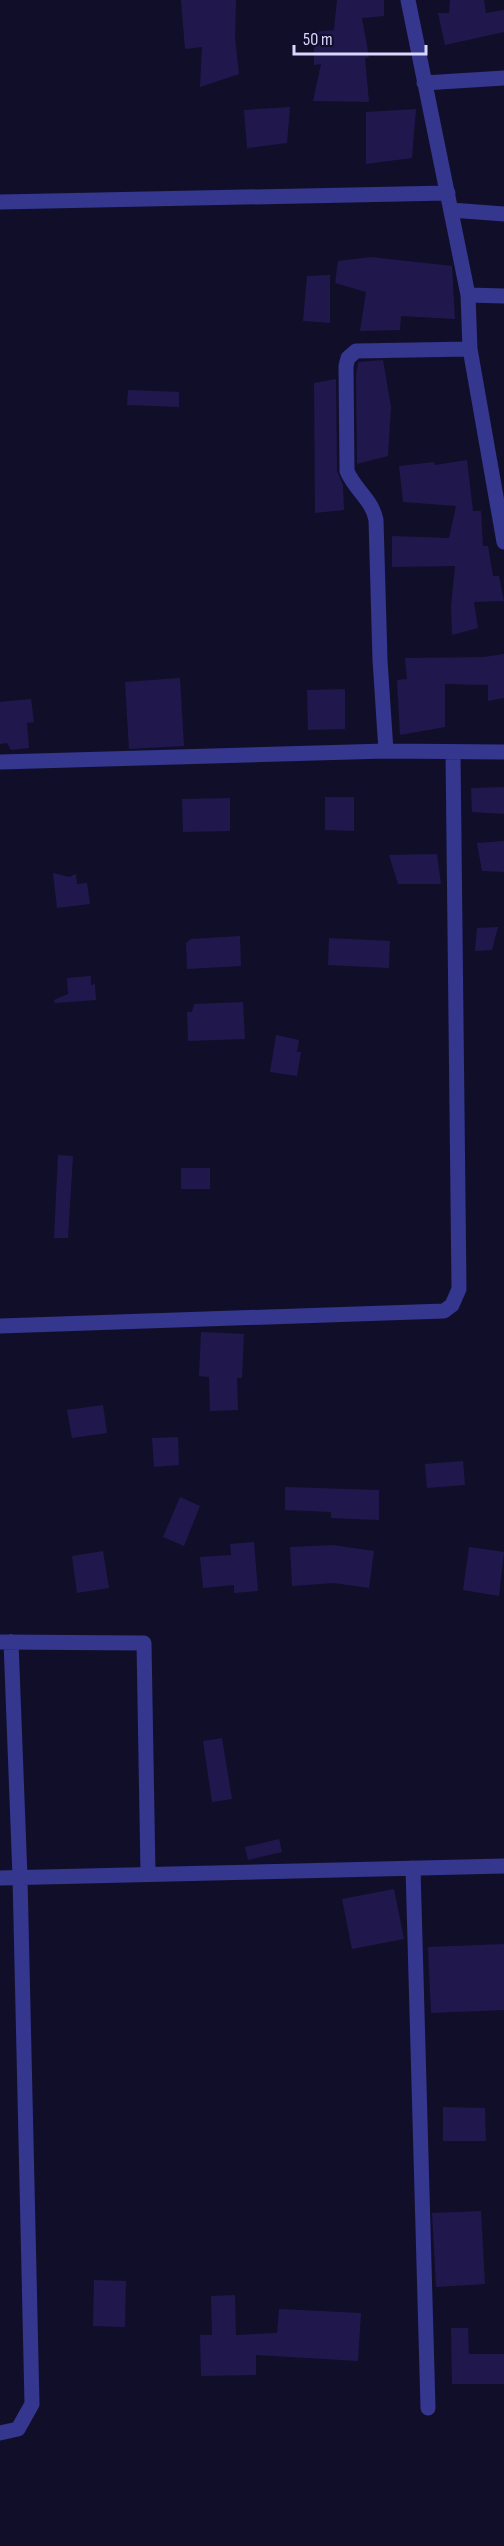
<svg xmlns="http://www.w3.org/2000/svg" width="504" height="2546" font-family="'Sofia Sans Condensed',sans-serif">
  <rect width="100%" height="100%" fill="#110e2a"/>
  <path fill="#20184c" d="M181 0H236L235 38 239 74 200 87 202 47 185 49Z
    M337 0H384V16L362 18 369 57 365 58 369 102 313 101 321 64 314 65V32L334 30Z
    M450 0H484L486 13 504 10V32L445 45 438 13H449Z
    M290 107 287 143 247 148 244 110Z
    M416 109 412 158 366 164V112Z
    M371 257 452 266 455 319 401 316 400 330 360 331 366 292 335 283 338 261Z
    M330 275V323L303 321 307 276Z
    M383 360 391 407 388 456 357 464 356 376 358 362Z
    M336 379 337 471 343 485 344 510 315 513 314 383Z
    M128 390 179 392V407L127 405Z
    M467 460 473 511H481L483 546H488L493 576H499L504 601 474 602 478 628 452 635 451 607 455 566 392 567V536L449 538 456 506 403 502 399 466 434 462 435 465Z
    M504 654V698L488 701V685L445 684V727L400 735 397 680 407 679 405 658 484 657Z
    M180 678 184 746 129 749 125 682Z
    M345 689V729L308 730 307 690Z
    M31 699 34 722 27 723 29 748 11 750 7 743 0 744V702Z
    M504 787V814L472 812 471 788Z
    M325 797H354V831L325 830Z
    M230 798V831L183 832 182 799Z
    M504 841V872L482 871 477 843Z
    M437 854 441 884H398L389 855Z
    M53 873 69 877 76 874 77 884 87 883 90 904 57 908Z
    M498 927 492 950 475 951 477 928Z
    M240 936 241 966 187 969 186 943 191 939Z
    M329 938 390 941 389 968 328 965Z
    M91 976V985L95 984 96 1000 55 1003 54 1000 68 994 67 978Z
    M243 1002 245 1039 188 1041 187 1012H192L194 1004Z
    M276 1035 299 1040 297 1052H301L297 1076 270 1072Z
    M58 1155 73 1156 68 1238H54Z
    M181 1168H210V1189H181Z
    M201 1332 244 1334 242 1378H237L238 1410 210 1411 209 1377 199 1376Z
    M103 1405 107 1433 72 1438 67 1410Z
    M178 1437 179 1465 154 1467 152 1438Z
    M463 1461 465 1485 427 1488 425 1464Z
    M285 1487 379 1490V1520L331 1518V1512L285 1510Z
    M180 1497 200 1506 184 1546 163 1537Z
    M254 1542 258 1591 234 1593V1585L203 1588 200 1557 231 1555 230 1544Z
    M332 1545 374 1551 369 1588 334 1583 292 1586 290 1547Z
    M469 1547 504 1552 499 1596 463 1590Z
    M103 1551 109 1588 77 1593 72 1556Z
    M222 1738 232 1799 212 1802 203 1741Z
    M279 1839 282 1852 248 1860 245 1847Z
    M394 1889 404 1939 352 1949 342 1899Z
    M504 1944V2010L431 2013 428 1947Z
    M443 2107 485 2108 486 2141H443Z
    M481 2211 485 2284 436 2287 432 2213Z
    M94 2280 126 2281 125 2327 93 2326Z
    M235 2295 236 2335 277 2333 279 2309 361 2313 358 2361 256 2355V2375L201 2376 200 2335H212L211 2296Z
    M451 2328H468L469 2354H504V2384H452Z"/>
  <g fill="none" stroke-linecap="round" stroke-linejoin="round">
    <path stroke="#35368d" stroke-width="15" d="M408 0 468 295 470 349 504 542
      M424 83 504 78
      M0 202 448 193
      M451 210 504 214
      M468 295 504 296
      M386 751 380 660 376 520C372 499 354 489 347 471L346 366 348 358 356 351 470 349
      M0 762 386 751 504 752
      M0 1326 444 1311 452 1305 459 1289 453 752
      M0 1642 144 1643 148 1874
      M413 1868 428 2408
      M0 1878 504 1866
      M0 2433 18 2429 32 2404 20 1877 11 1642"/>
  </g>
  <path d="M294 45v9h132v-9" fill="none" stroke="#d9d6ff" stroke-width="3"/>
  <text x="303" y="45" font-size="18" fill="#d9d6ff" stroke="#110e2a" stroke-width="4.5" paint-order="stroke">50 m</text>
</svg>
